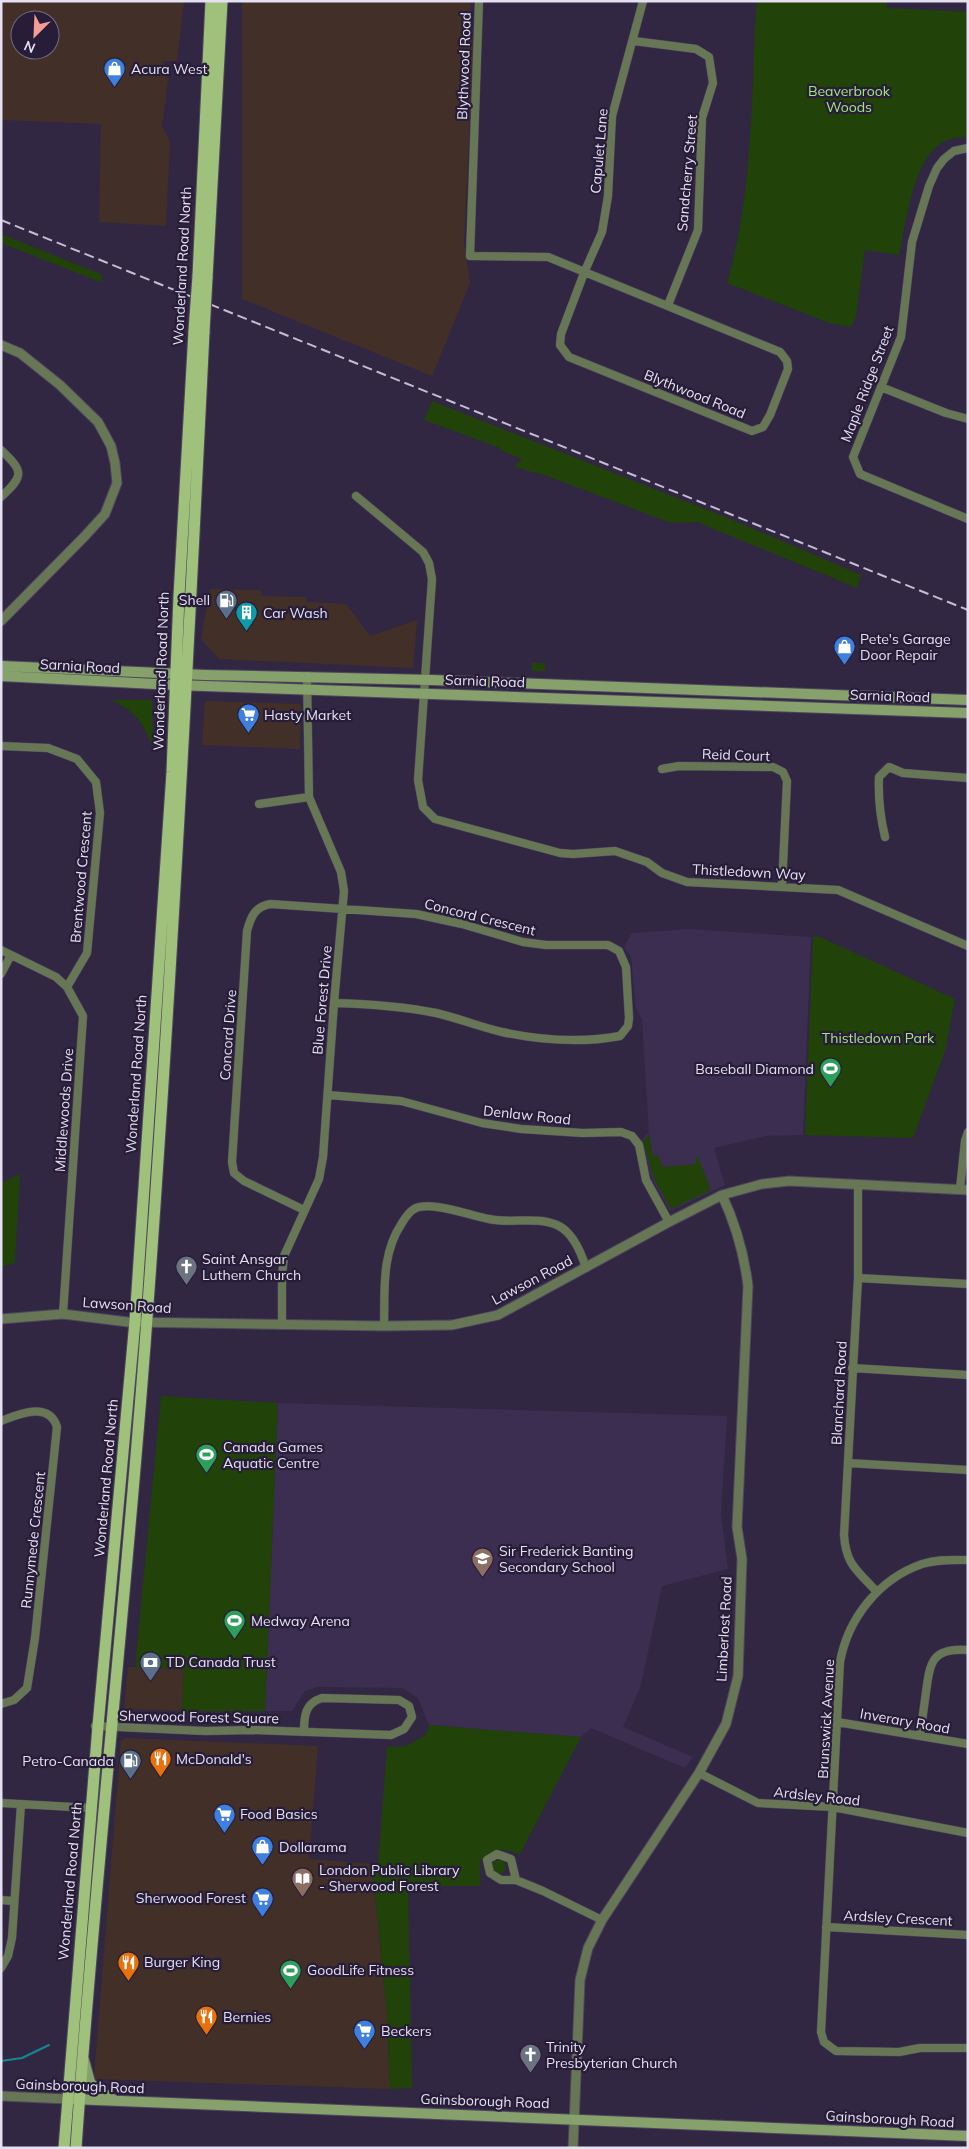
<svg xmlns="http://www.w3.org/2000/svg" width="969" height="2149" font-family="Mulish,sans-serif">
  <rect width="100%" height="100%" fill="#312742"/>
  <path fill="#423028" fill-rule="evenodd" d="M1 1H184L177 61H163L168 79 162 126 170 141 166 226 99 222 101 124 1 120ZM20 20H50V50H20Z
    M242 1H470L473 50 464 242 470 283 432 376 242 299Z
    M210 589 261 590V596L306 597V602L346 604 370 636 417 620 413 668 219 659 201 639Z
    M205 701 301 704 300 749 202 745Z
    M128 1667 184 1669 182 1711 124 1709Z
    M125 1738 318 1746 309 1859 372 1864 387 2015 390 2089 96 2079 94 2077 121 1740Z"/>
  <path fill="#3b2e50" d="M689 929 811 937 803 1135 766 1136 714 1148 725 1185 670 1211 652 1180 641 1140 649 1133 642 1020 636 1008 631 957 624 947 632 933Z
    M278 1403 727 1416 721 1514 728 1569 662 1586 641 1685 623 1727 693 1757 685 1768 591 1728 581 1737 429 1725 418 1698 402 1688 317 1687 305 1691 292 1711H265Z"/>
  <path fill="#214208" d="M757 1H887V8L968 12V138C914 130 908 218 899 255L865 250 856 317 851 327 829 323 727 283C746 218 750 149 753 82 754 55 754 28 757 1Z
    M1 234 103 275 100 282 1 243Z
    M432 401 735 521 861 575 857 588 697 522 671 523 547 476C536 472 524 471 514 466L522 459 500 450V448L424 420Z
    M532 663H545V671H532Z
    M111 700H152L153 748C143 723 136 711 111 700Z
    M813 936 820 937 955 999 945 1051 913 1138 805 1135Z
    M650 1134 652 1155 658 1156 663 1167 696 1164V1157H698L711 1190 671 1209 654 1179 643 1141Z
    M20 1174 15 1263 1 1267V1183Z
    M161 1396 278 1403 265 1711H182L184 1669 135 1667Z
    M429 1725 581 1737 520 1854 501 1849 480 1860V1886H408L412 2088 390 2089 387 2015 372 1864H378L387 1747 406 1746 426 1735Z
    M492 1867a7 7 0 1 1 14 0a7 7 0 1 1-14 0Z"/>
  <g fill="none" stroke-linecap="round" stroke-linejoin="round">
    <path stroke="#148892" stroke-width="2" d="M1 2061 22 2058 49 2045"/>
    <defs>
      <path id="minor" d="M479 1 470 256 548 257 780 352 787 361 788 369 770 415 763 427 752 431 569 357 560 345 561 334 584 273 602 232 608 196 612 116 643 1
        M634 41 696 49 709 57 713 83 702 118 698 230 668 305
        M968 148 954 151 944 159 937 168 929 186 912 242 901 337 853 457 860 474 968 519
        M881 387 946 413 968 419
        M1 450C23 471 25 475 1 497
        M356 496 423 552 429 563 432 579 418 780 423 807 435 819 560 853 573 854 615 851 647 862 662 873 687 882 838 890 968 946
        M1 746 48 748 77 759 96 782 100 813 87 953 67 987
        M662 769 679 766 773 767 783 772 787 781 782 886
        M259 804 309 797
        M885 837C880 816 878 798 879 777L889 767 903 773 968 778
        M1 950 56 977 67 987 83 1016 63 1314
        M1 974 11 955
        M328 1095 401 1101 482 1123 521 1129 583 1133 621 1132 632 1136 639 1145 646 1180 669 1222
        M858 1185V1278L844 1535C846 1565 857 1570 876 1591
        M960 1189 965 1141 968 1132
        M304 1210 244 1181 234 1173 232 1162 247 931C251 916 255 907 270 904L416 914 462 924 523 942 546 945H608L619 951 626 967 629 1018 628 1026 620 1036C582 1043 539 1040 502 1032 480 1027 458 1018 436 1013 402 1006 368 1004 334 1003
        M858 1278 968 1284
        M282 1325V1276L284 1256 319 1179 323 1157 334 1003 344 891 341 872 309 797 307 676
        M384 1326C385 1290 381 1254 402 1223 405 1218 409 1212 414 1209 430 1200 471 1216 489 1219 510 1224 536 1216 557 1225 573 1232 581 1252 586 1268
        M852 1368 968 1375
        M1 1421C19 1414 49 1401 57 1427L35 1638 27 1688 14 1700 1 1704
        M848 1463 968 1470
        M968 1560C953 1560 937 1559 922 1564 879 1579 848 1618 840 1662L821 2032 824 2042 836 2051 899 2052 920 2048H968
        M837 1722 968 1744
        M95 1726 205 1731 252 1730 391 1735 404 1729 412 1717 409 1706 399 1700 322 1698C305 1703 304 1716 304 1732
        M920 1736C922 1721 924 1707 926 1692 930 1662 932 1647 968 1650
        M699 1773 758 1803 833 1807 968 1833
        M1 1803 91 1808
        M516 1880H501L490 1873 487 1860 497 1854 511 1859 516 1880 543 1891 602 1920
        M1 1900 13 1901
        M826 1927 968 1935
        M1 1968 8 1956 12 1938 21 1804"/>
      <path id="tertiary" d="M1 345 20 353 60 385 98 422 111 446 115 463 117 483 105 514 84 537 1 621
        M1 1319 63 1314 128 1322 384 1326 452 1325 498 1315 669 1222 722 1195 762 1184 789 1181 968 1190
        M1 2096 67 2099
        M573 2148 580 1980 588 1948 602 1920 699 1773 726 1724 738 1676 742 1559 737 1527 748 1286C744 1253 736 1225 722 1195"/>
      <path id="secondary" d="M1 666 205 675 432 680 968 700
        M1 676 175 685 968 713
        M84 2060 90 2082 95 2088 114 2100
        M72 2099 968 2136"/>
      <path id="primary" d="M198 276 211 1
        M207 278 222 1
        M64 2148 98 1726 135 1321 172 772 179 596 194 331
        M76 2148C95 1871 127 1595 147 1318 171 990 188 661 204 332"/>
    </defs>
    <use href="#minor" stroke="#4e455e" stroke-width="9"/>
    <use href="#tertiary" stroke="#4e455e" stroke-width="11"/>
    <use href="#secondary" stroke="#4e455e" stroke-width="12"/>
    <use href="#primary" stroke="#4e455e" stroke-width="13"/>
    <use href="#minor" stroke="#677756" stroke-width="8"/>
    <use href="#tertiary" stroke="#677756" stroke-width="9"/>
    <use href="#secondary" stroke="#87a16c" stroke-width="10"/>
    <use href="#primary" stroke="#9fc17c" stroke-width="11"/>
    <path stroke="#c4bed2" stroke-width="2" stroke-dasharray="10 5" stroke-linecap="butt" d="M1 220 968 610"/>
    <defs>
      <path id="primary-bridge" d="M194 331 198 276
        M204 332 207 278"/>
    </defs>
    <use href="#primary-bridge" stroke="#4e455e" stroke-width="13" stroke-linecap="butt"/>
    <use href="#primary-bridge" stroke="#9fc17c" stroke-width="11"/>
  </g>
  <defs>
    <symbol id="shop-pin" viewBox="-11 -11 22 30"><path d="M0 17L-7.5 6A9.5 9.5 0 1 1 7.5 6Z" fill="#3f7fe0" stroke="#271d38"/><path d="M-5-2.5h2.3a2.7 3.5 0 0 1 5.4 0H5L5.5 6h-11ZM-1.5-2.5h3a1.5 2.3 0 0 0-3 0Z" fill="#fff"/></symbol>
    <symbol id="fuel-pin" viewBox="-11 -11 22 30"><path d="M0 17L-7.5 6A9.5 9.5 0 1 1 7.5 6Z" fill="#5c6f8a" stroke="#271d38"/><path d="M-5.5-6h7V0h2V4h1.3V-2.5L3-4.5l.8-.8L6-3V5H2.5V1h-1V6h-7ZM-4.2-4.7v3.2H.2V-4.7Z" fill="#fff"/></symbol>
    <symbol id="building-pin" viewBox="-11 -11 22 30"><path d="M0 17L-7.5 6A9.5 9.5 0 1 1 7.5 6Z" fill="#0f9aa8" stroke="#271d38"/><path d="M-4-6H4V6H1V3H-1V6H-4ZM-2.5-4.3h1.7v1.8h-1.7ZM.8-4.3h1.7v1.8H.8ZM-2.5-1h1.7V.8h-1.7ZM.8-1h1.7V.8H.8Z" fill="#fff"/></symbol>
    <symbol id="supermarket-pin" viewBox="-11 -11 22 30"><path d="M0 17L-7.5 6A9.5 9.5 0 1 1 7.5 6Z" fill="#3f7fe0" stroke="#271d38"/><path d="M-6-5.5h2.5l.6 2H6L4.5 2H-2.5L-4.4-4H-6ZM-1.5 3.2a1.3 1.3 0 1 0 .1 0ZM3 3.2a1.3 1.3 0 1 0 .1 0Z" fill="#fff"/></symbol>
    <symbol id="stadium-pin" viewBox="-11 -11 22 30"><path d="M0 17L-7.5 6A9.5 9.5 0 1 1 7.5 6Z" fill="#2e9e5b" stroke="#271d38"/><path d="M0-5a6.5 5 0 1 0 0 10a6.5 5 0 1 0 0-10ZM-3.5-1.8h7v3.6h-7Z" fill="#fff"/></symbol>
    <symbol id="church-pin" viewBox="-11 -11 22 30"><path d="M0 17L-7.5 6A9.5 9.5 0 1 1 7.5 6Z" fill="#6b7280" stroke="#271d38"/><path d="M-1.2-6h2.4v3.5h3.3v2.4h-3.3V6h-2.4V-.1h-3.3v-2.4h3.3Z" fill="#fff"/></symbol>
    <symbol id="school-pin" viewBox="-11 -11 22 30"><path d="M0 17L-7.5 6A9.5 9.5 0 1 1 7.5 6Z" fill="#8d6e63" stroke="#271d38"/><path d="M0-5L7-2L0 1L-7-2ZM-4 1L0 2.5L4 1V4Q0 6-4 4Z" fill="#fff"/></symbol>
    <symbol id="bank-pin" viewBox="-11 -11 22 30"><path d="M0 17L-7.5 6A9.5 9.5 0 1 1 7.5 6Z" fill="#5c6f8a" stroke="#271d38"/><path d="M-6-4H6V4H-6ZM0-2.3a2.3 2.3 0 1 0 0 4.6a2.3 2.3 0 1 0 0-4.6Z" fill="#fff"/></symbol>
    <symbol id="restaurant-pin" viewBox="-11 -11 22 30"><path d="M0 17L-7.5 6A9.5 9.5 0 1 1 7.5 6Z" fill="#e8710a" stroke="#271d38"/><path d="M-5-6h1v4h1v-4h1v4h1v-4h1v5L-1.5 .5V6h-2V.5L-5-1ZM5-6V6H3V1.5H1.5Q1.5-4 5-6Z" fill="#fff"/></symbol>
    <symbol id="library-pin" viewBox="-11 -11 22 30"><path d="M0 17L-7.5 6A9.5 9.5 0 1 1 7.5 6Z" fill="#8d6e63" stroke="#271d38"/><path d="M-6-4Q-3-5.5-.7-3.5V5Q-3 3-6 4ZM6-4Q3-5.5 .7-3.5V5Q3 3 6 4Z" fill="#fff"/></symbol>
  </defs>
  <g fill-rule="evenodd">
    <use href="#shop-pin" x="102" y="56" width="25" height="34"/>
    <use href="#fuel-pin" x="214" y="588" width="25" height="34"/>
    <use href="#building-pin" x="234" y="600" width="25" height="34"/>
    <use href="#shop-pin" x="832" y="634" width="25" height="34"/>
    <use href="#supermarket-pin" x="236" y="702" width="25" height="34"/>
    <use href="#stadium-pin" x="818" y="1056" width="25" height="34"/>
    <use href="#church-pin" x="174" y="1254" width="25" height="34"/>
    <use href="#stadium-pin" x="194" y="1442" width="25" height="34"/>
    <use href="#school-pin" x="470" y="1546" width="25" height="34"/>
    <use href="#stadium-pin" x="222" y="1608" width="25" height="34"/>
    <use href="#bank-pin" x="138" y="1650" width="25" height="34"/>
    <use href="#restaurant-pin" x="148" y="1746" width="25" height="34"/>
    <use href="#fuel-pin" x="118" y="1748" width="25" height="34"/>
    <use href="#supermarket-pin" x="212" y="1802" width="25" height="34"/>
    <use href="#shop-pin" x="250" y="1834" width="25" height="34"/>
    <use href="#library-pin" x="290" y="1866" width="25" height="34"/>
    <use href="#supermarket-pin" x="250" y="1886" width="25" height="34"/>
    <use href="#restaurant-pin" x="116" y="1950" width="25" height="34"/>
    <use href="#stadium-pin" x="278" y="1958" width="25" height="34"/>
    <use href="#restaurant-pin" x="194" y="2004" width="25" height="34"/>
    <use href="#supermarket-pin" x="352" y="2018" width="25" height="34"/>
    <use href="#church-pin" x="518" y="2042" width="25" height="34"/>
  </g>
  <g text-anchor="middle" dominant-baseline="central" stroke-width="4.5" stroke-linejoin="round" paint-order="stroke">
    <g font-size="14" fill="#e5e0f2" stroke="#271d38">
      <text transform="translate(464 66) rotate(-88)">Blythwood Road</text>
      <text transform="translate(599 151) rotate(-85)">Capulet Lane</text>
      <text transform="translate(687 173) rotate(-85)">Sandcherry Street</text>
      <text transform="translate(182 266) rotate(-87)">Wonderland Road North</text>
      <text transform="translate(867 384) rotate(-69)">Maple Ridge Street</text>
      <text transform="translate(695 394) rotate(22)">Blythwood Road</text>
      <text transform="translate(80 666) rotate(3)">Sarnia Road</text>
      <text transform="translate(161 671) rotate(-88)">Wonderland Road North</text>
      <text transform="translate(485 681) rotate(2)">Sarnia Road</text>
      <text transform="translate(890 696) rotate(2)">Sarnia Road</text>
      <text transform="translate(736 755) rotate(2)">Reid Court</text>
      <text transform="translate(749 872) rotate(3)">Thistledown Way</text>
      <text transform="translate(81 877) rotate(-85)">Brentwood Crescent</text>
      <text transform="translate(480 917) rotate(14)">Concord Crescent</text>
      <text transform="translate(322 1000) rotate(-85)">Blue Forest Drive</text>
      <text transform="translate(228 1035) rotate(-86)">Concord Drive</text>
      <text transform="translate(136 1074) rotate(-86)">Wonderland Road North</text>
      <text transform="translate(64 1110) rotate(-86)">Middlewoods Drive</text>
      <text transform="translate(527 1115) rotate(6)">Denlaw Road</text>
      <text transform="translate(532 1280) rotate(-28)">Lawson Road</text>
      <text transform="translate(127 1305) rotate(4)">Lawson Road</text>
      <text transform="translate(839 1393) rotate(-87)">Blanchard Road</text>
      <text transform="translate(106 1478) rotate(-85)">Wonderland Road North</text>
      <text transform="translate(33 1540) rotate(-84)">Runnymede Crescent</text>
      <text transform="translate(724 1629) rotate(-87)">Limberlost Road</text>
      <text transform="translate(199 1717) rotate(1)">Sherwood Forest Square</text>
      <text transform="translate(826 1719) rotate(-87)">Brunswick Avenue</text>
      <text transform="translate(905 1721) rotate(10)">Inverary Road</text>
      <text transform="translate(817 1796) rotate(6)">Ardsley Road</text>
      <text transform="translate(70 1881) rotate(-85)">Wonderland Road North</text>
      <text transform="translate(898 1918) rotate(3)">Ardsley Crescent</text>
      <text transform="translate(80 2086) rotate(2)">Gainsborough Road</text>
      <text transform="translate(485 2101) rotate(2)">Gainsborough Road</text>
      <text transform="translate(890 2119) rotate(3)">Gainsborough Road</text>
    </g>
    <g font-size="14" fill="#e5e0f2" stroke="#271d38" text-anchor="start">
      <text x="131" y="69">Acura West</text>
      <text x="210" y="600" text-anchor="end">Shell</text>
      <text x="263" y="613">Car Wash</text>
      <text x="860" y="639">Pete's Garage<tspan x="860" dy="16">Door Repair</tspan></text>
      <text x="264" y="715">Hasty Market</text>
      <text x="814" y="1069" text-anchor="end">Baseball Diamond</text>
      <text x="202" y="1259">Saint Ansgar<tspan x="202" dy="16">Luthern Church</tspan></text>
      <text x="223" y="1447">Canada Games<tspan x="223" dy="16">Aquatic Centre</tspan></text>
      <text x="499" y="1551">Sir Frederick Banting<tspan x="499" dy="16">Secondary School</tspan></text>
      <text x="251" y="1621">Medway Arena</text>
      <text x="166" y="1662">TD Canada Trust</text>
      <text x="176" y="1759">McDonald's</text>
      <text x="114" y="1761" text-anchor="end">Petro-Canada</text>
      <text x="240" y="1814">Food Basics</text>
      <text x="279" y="1847">Dollarama</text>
      <text x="319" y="1870">London Public Library<tspan x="319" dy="16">- Sherwood Forest</tspan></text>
      <text x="246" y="1898" text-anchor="end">Sherwood Forest</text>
      <text x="144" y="1962">Burger King</text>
      <text x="307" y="1970">GoodLife Fitness</text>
      <text x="223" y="2017">Bernies</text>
      <text x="381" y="2031">Beckers</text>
      <text x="546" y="2047">Trinity<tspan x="546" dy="16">Presbyterian Church</tspan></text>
    </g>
    <g font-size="14" fill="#a4e580" stroke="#271d38">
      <text x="849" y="91">Beaverbrook<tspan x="849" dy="16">Woods</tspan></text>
      <text x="878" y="1038">Thistledown Park</text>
    </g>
  </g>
  <rect width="969" height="2149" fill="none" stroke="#e5e0f2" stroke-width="5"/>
  <g transform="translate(35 35) rotate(204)"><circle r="24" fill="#271d38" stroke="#736b82"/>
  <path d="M0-4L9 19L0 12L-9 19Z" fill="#f59c95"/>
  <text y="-8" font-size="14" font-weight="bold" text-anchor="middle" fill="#e5e0f2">N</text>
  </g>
</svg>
